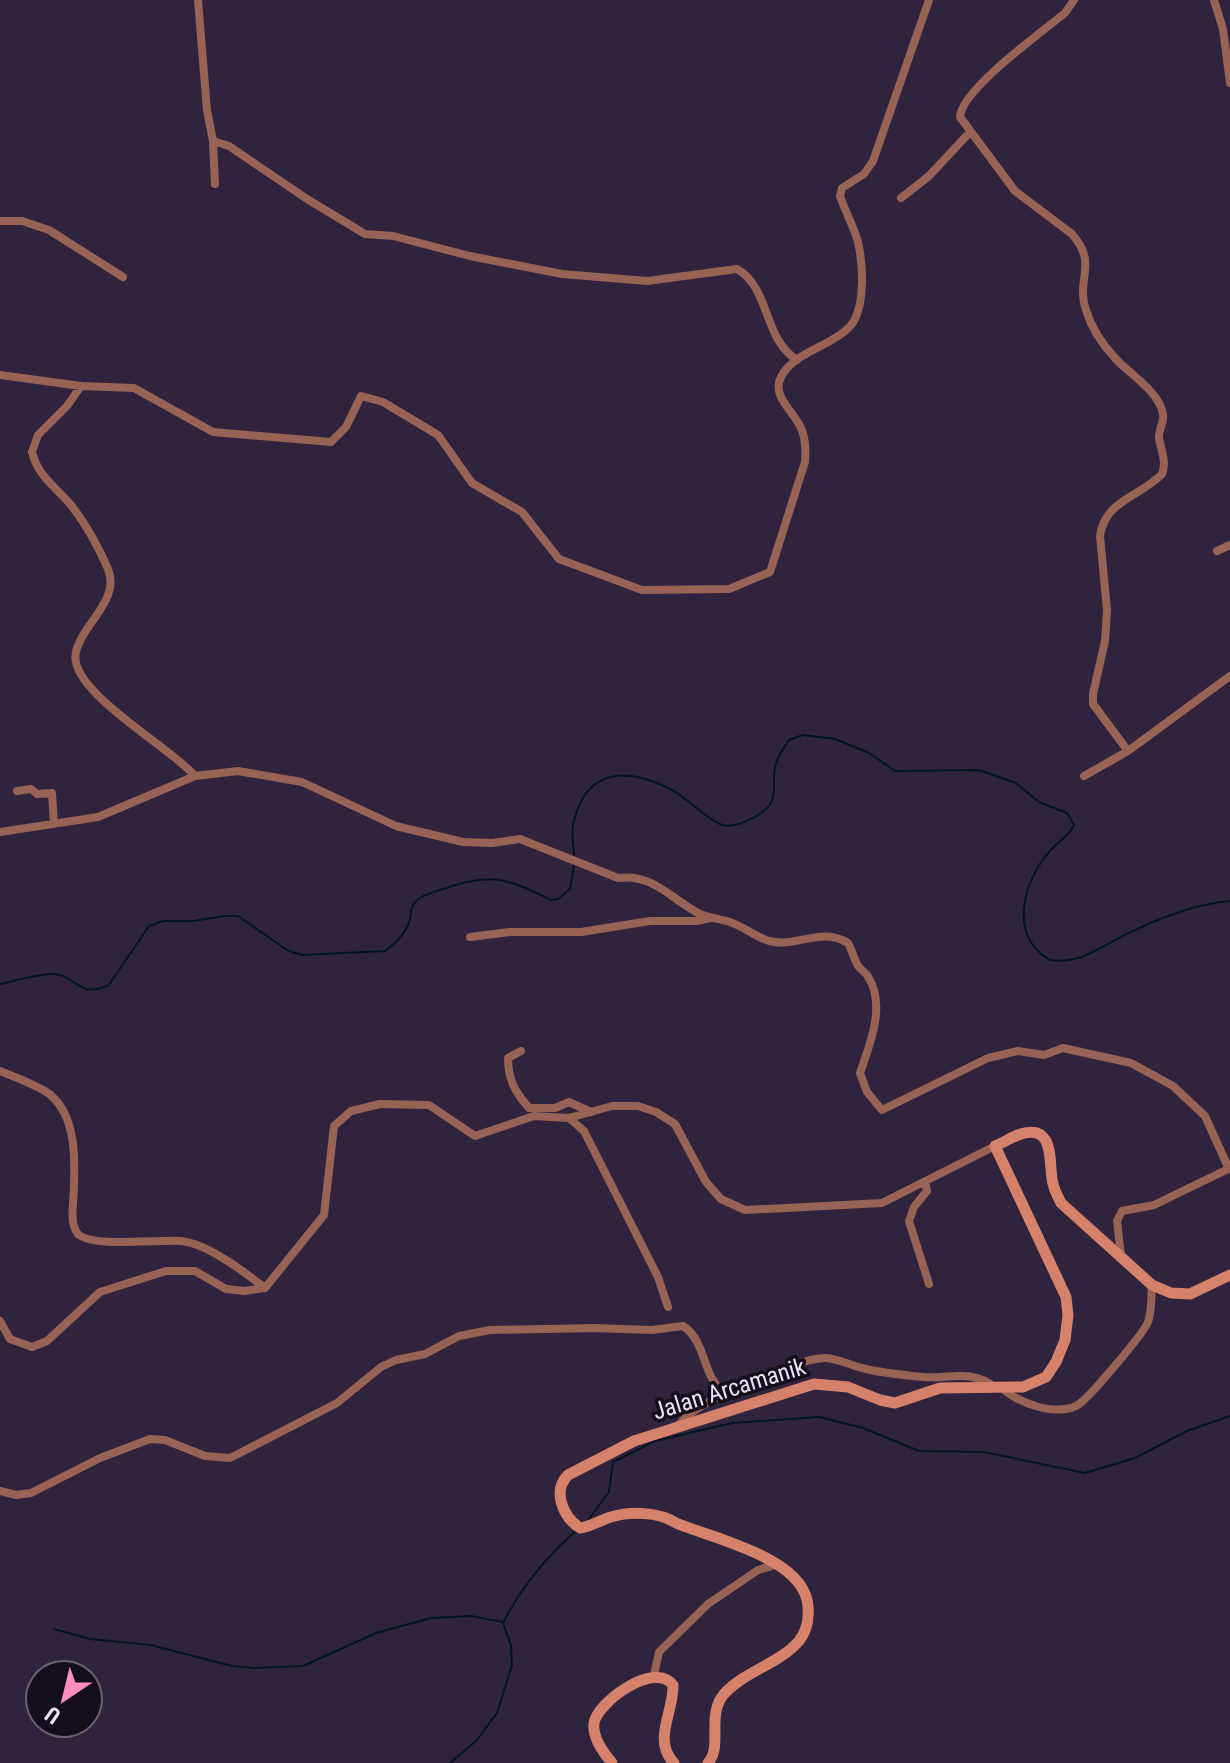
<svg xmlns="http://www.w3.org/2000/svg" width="1230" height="1763" font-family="'Roboto Condensed',sans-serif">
  <rect width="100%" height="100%" fill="#30233d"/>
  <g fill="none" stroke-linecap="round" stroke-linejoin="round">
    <path stroke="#001421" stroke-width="2" d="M574 855C574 846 571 834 573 825 585 768 626 766 672 790 689 799 704 818 722 825 734 829 758 817 767 808 778 797 772 781 775 767 777 757 783 749 789 740L803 735 835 739 869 753 895 771 979 770 1016 783 1039 802 1067 813 1074 825C1069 837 1057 842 1049 852 1023 882 1008 936 1050 960 1083 965 1105 943 1133 931 1162 917 1198 904 1230 901
      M0 984C15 981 34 975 50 974 76 973 78 1000 109 985L149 926 163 921H193L224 916H238L287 950 302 955 385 951C395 944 404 935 409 923 411 918 410 910 413 905 418 896 431 893 440 890 489 872 505 877 551 900L558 899 570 889 574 866
      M588 1520 609 1492 613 1462 655 1441 732 1423 819 1417 863 1428 919 1451 984 1452 1085 1473 1135 1458 1187 1431 1230 1416
      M54 1629 90 1639 151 1645 232 1666 254 1668 303 1666 376 1633 431 1618 471 1616 503 1622
      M450 1763 477 1740 497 1713 512 1665 511 1645 503 1623C522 1586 547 1556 577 1530"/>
    <path stroke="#986354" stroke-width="8" d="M198 0 207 110 213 141
      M1074 0 1065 13C1043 31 961 90 960 117L1015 191 1072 234C1099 265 1075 279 1086 310 1091 327 1103 345 1115 358 1129 374 1159 391 1163 414 1165 422 1158 429 1159 438 1161 451 1167 461 1162 474 1140 497 1105 500 1100 536L1107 610 1105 641 1093 694V704L1128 751 1230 676
      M1214 0 1223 29 1230 83
      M215 184 213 141 229 146 307 199 365 234 393 236 470 256 562 274 647 281 737 269C771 289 762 337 797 360
      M901 198 929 176 970 132
      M0 221H22L49 230 123 277
      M0 375 81 386 134 388 213 432 331 442 346 427 361 396 383 402 438 435 472 483 522 512 559 559 642 590 729 589 770 572 805 462C806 450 806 437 800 426 793 411 771 395 781 377 790 359 814 350 830 341 839 336 849 330 854 321 865 301 863 264 858 242 854 227 845 211 840 196L842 188 864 174 873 161 929 0
      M81 386 67 406 38 435 32 452C38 477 56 487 71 505 85 523 99 548 108 569 121 600 82 624 76 652 66 690 172 748 195 776
      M1217 551 1230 545
      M1084 776 1128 751
      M17 791 31 789 37 794 52 793 54 824
      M0 832 98 817 195 776 238 771 302 782 396 826 463 842 492 843 520 839 618 878C653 873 672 900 700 914 709 918 721 919 730 922 744 927 756 937 769 941 797 948 822 926 848 943 852 950 854 959 858 966 861 969 864 972 867 975 887 1004 870 1044 860 1073L867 1092 882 1110 988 1058 1018 1051 1044 1055 1063 1048 1131 1063 1173 1086 1205 1116 1229 1169
      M470 937 510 932H581L650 921H697L710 918
      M521 1051 508 1058C508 1080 515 1092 529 1108H555L569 1102 591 1112
      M0 1071C15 1077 31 1083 45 1091 80 1113 75 1169 73 1205 72 1214 72 1227 78 1234 92 1248 159 1239 181 1241 208 1244 243 1271 265 1288
      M569 1118 584 1131 658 1277 668 1307
      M925 1182 927 1191 914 1207 909 1221 929 1284
      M1121 1256 1117 1221 1122 1211 1154 1205 1230 1168
      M0 1321 10 1339 32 1347 47 1341 100 1292 166 1271H195L226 1289 244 1291 265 1288 324 1215 334 1126 351 1111 380 1104 429 1105 475 1136 534 1116 569 1118 612 1106H638L656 1112 675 1124 706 1182 721 1199 745 1210 882 1203 995 1146
      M1001 1387C1018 1403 1053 1416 1076 1406 1086 1402 1144 1333 1148 1322 1152 1311 1151 1297 1152 1285
      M678 1427C689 1403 798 1357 826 1358 838 1359 850 1365 862 1368 881 1373 902 1375 923 1377 947 1379 974 1369 994 1387
      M0 1491 16 1495 31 1493 100 1458 150 1439 165 1440 205 1456 230 1458 337 1403 381 1367 396 1360 425 1354 459 1336 490 1330 594 1328 652 1330 683 1326C699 1336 702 1356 709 1372 712 1380 718 1388 723 1395
      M654 1675 659 1652 708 1604 758 1570 778 1564"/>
    <path stroke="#d6816a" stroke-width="11" d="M612 1763C604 1753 592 1738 594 1723 597 1703 654 1660 673 1685 674 1712 652 1740 674 1763
      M708 1763C723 1747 706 1715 724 1694 745 1671 779 1664 799 1641 807 1631 809 1619 808 1607 806 1558 714 1539 676 1523 659 1512 631 1511 611 1517 600 1520 591 1527 580 1528 563 1517 552 1491 568 1475L634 1441 814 1384 848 1387 880 1400 895 1403 940 1388 1023 1387 1046 1377 1056 1362 1065 1340 1068 1315 1066 1297 995 1146C1003 1143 1010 1138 1018 1135 1054 1122 1049 1158 1052 1179 1053 1188 1057 1195 1061 1203L1152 1285 1171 1293 1190 1294 1230 1275"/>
  </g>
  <g text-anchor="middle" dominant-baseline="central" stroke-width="7" stroke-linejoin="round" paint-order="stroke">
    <g font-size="24" fill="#ebe2f4" stroke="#150f1b">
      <text transform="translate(729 1389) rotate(-17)">Jalan Arcamanik</text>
    </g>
  </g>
  <g transform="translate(64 1699) rotate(215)"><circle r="38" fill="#150f1b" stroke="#6b6372" stroke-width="2"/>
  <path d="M0-6L14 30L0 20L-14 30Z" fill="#fe8ebc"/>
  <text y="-12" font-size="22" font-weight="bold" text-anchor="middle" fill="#ebe2f4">U</text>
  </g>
</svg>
